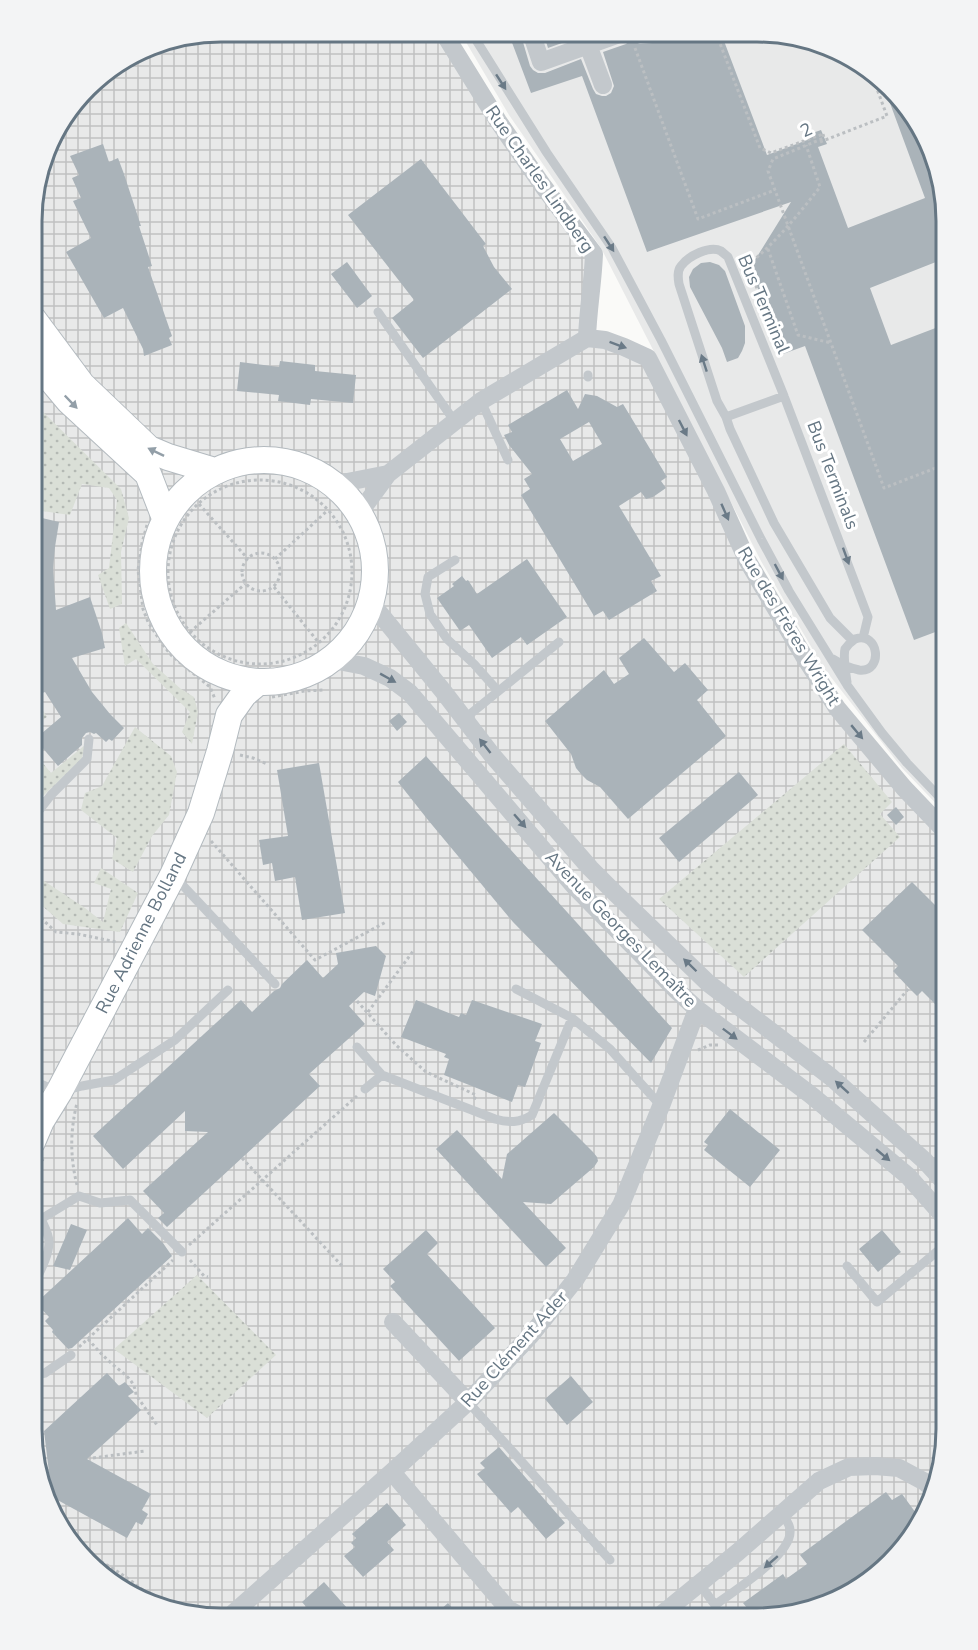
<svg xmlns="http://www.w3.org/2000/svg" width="978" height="1650" font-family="'Nunito Sans',sans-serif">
  <defs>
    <pattern id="industrial-grid" width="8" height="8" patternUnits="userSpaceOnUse" patternTransform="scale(1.5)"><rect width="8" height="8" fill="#e8e9e9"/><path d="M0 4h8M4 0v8" fill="none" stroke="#c0c1c2"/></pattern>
    <pattern id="green-dots" width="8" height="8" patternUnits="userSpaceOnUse" patternTransform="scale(1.5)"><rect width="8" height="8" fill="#dadfd7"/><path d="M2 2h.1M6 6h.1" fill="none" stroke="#b4b9b4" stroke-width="1.8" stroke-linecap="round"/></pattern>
  </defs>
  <rect width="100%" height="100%" fill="#fafaf8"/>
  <path fill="#e8e9e9" d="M460 32 782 33 873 71 932 149 946 221V814L902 768 823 667 761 561 601 248 509 115Z"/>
  <path fill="url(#industrial-grid)" d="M221 32H443L594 254 587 338 648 358 805 658 946 832V1442L932 1501 908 1544 829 1604 758 1618 196 1617 105 1579 46 1501 32 1429 33 196 51 137 96 79 149 46Z"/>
  <path fill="url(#green-dots)" d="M33 402 121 489 129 518 121 552 122 604 110 609 98 575 109 568 117 500 109 488 82 484 70 515 42 511 33 512Z
    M126 623 153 664 181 689 194 697 198 712 192 744 182 732 190 712 136 659 125 666 119 628Z
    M36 699 47 717 32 727V701Z
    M135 727 171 756 177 772 169 815 152 836 133 872 112 859 117 838 81 810 85 793 102 786Z
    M844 744 892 802 880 814 900 837 744 977 659 899Z
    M85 745 82 758 42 797 32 783V750L51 773Z
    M101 868 138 893 120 932 63 924 32 897V873L85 908 103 922 111 889 94 883Z
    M197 1275 276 1355 207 1418 114 1349Z"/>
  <path fill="#aab3b9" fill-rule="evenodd" d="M508 32H520L530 66 533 70 538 73H545L581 59 593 89 596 94 602 96H606L611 93 614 86 603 52 626 44 631 39 635 42 640 44 652 43 656 39 658 33H721L767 155 810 139 807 135 821 130 827 144 818 147 848 228 925 198 887 95 890 93 932 149 946 221V258L870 288 891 345 946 324V628L914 640 805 346 783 354 750 268 791 202 647 252 582 76 531 93Z
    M543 32 590 33 548 48Z
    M103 144 109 162 118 158 124 174 141 226H139L152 266 148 267 172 336 169 338 172 345 144 356 143 349 123 308 104 318 66 252 91 238 73 201 81 198 72 178 79 175 70 156Z
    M421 159 486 244 483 246 494 267 512 289 423 358 392 318 414 300 348 215Z
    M347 262 372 296 357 308 331 274Z
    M710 262 719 265 725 271 745 326V343L742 351 738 358 727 362 722 348 690 287 689 277 693 269 701 263Z
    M280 361 315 365V371L356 375 353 403 311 399 310 405 278 401 279 395 237 391 240 362 279 367Z
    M567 390 578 409 585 394 597 396 617 407 623 404 667 477 661 481 666 488 653 497 646 499 641 492 619 506 661 576 651 581 657 591 609 620 603 611 594 616 521 495 530 489 524 479 532 474 509 445 504 435 512 432 508 425ZM589 422 602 444 573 461 560 439Z
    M42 518 59 522 55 547 53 568 56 610 90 597 102 633 105 648 72 658 92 692 110 714 124 728 112 741 109 739 106 742 96 733 94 734 90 732 86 733 82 738V745L58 766 35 739 61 717 45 692 32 697 33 538 37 520 41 521Z
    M527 559 567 617 527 645 521 637 492 658 469 625 460 631 437 598 454 586 452 584 462 576 466 581 468 580 477 594Z
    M644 638 674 672 685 663 708 690 697 700 726 736 628 819 600 787 587 780 581 774 576 768 571 754 545 721 604 670 614 684 629 674 619 658Z
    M399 713 407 722 397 731 389 721Z
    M426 756 672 1028 651 1063 513 922 428 820 398 782Z
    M319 763 345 913 302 920 295 877 275 881 272 863 263 865 259 840 288 836 277 770Z
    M739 772 758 795 679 862 659 838Z
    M896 807 904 817 896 825 887 815Z
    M912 882 946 916V1015L922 991 917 996 909 988 893 971 898 966 862 930Z
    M376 946 386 956 375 996 364 992 349 1006 365 1024 309 1074 320 1086 167 1227 158 1218 164 1213 143 1191 208 1132 185 1131V1111L123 1169 93 1136 241 1000 252 1012 274 991 280 988 282 984 307 960 323 978 338 964 336 953Z
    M416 1000 459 1017 461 1013 466 1015 472 1000 542 1024 535 1041 541 1043 525 1087 518 1085 512 1102 444 1075 449 1059 444 1057 446 1054 401 1037Z
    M730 1109 780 1150 750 1187 704 1150 708 1145 704 1142Z
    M554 1113 593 1152 597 1157 598 1161 594 1167 551 1204 523 1202 566 1248 546 1267 436 1149 457 1130 502 1179 507 1154Z
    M128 1218 142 1234 148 1228 163 1243 172 1256 72 1348 68 1349 52 1332 53 1330 45 1321 49 1317 36 1303Z
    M71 1224 87 1230 70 1270 53 1266Z
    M426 1230 438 1243 427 1254 495 1328 459 1361 390 1286 395 1282 383 1269Z
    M882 1230 901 1252 878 1272 859 1249Z
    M107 1373 119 1386 125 1382 134 1392 128 1396 141 1410 87 1459 151 1494 142 1510 148 1514 142 1525 136 1522 127 1538 52 1497 44 1431Z
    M571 1376 593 1402 567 1425 545 1399Z
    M499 1447 565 1523 546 1539 518 1507 511 1513 477 1474 485 1468 480 1463Z
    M886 1492 892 1500 902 1494 921 1520 908 1544 829 1604 755 1618 743 1603 783 1574 786 1579 807 1564 800 1555Z
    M387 1503 406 1525 387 1542 394 1550 363 1577 344 1556 355 1547 351 1543 356 1538 352 1534Z
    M324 1582 355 1617H315L302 1602Z
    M448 1603 461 1618H431Z"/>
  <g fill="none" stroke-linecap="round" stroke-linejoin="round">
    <defs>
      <path id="secondary" d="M33 319 82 385 149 449 168 457 211 470
        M33 358 69 401 148 474 165 518
        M153 571a111 111 0 1 1 222 0a111 111 0 1 1-222 0Z
        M32 1142 41 1121 59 1092 173 875 201 813 220 751 229 715 244 694 257 683"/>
    </defs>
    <use href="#secondary" stroke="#b3babf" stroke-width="28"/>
    <path stroke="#bbbfc2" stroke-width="3" stroke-dasharray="3 3" stroke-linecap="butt" d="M716 33 760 148 771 153 823 134
      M635 48 698 219 775 190
      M823 134 824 138 773 159 768 171 884 488 946 464
      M820 142 887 116 870 70
      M768 249 798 335 831 343
      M774 333 748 265C776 242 798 215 820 187L806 145
      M168 572a92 92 0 1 1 184 0a92 92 0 1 1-184 0Z
      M199 504 248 559
      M147 525 142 543 138 570 143 609 148 622 163 645 172 656 210 687 215 699
      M242 572a19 19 0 1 1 38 0a19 19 0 1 1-38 0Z
      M275 559 328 510
      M274 587 319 643
      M190 632 245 584
      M272 697 305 691 324 690
      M240 755 253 758 267 764
      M211 841 315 960 386 922
      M32 910 56 932 78 934 116 942
      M357 1001 396 1045 426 1072 476 1095 474 1100
      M368 1012 414 950
      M864 1042 909 988
      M698 1050 710 1045H718
      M242 1158 344 1268
      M77 1185C70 1157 70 1131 77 1103
      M32 1189 43 1159
      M189 1245 357 1096
      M190 1260 204 1276 208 1277
      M88 1339C95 1347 101 1354 109 1361 120 1372 135 1378 136 1395L157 1425
      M79 1347 173 1260
      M93 1458 145 1451
      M85 1553C109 1565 132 1580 152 1598"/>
    <path stroke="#c3c8cc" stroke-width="9" d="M471 32 547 153 612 248 661 340 761 539 789 591 847 685 882 733 907 763 946 804
      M378 312 455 422
      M588 377V375
      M481 401 508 460
      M726 417 717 401 679 284C678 278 677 271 681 266 688 256 710 245 721 251 722 252 727 256 728 257L784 396
      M455 560 428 577 425 594 430 614 447 639 474 664 498 691
      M852 640 830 618 774 523 730 429 726 417 784 396 868 617 863 638
      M833 659C841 664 850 668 859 670 884 673 879 630 855 639 852 641 847 646 845 649 843 656 846 675 847 682
      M464 719 559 642
      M34 817 51 795 87 759 89 739
      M174 876 275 984
      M516 989 572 1018 610 1049 661 1106
      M357 1047 382 1075
      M32 1080 59 1092 82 1086 114 1080 175 1040 228 990
      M365 1089 382 1075 495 1119C509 1123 519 1123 532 1115L572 1018
      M41 1219 79 1196 100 1203 130 1200 182 1252
      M847 1266 877 1302 946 1244
      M32 1288C38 1275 49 1257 49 1242 49 1234 44 1226 41 1219L32 1216
      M32 1376 45 1373 71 1355
      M468 1402 610 1560
      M699 1583 715 1605C734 1591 793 1554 790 1530 790 1524 785 1518 781 1513"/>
    <path stroke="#c3c8cc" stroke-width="18" d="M443 32 498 121 543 186 594 254C593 282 588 309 587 338
      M531 32 541 62 622 33
      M641 33H647
      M588 45 603 85
      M587 338 605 340 624 347 648 358 716 491 747 560 805 658 837 708 904 788 946 832
      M337 484 388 474
      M360 512 388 474 481 401 587 338
      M372 604 443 691 492 755 590 868 615 893 708 983 831 1077 925 1161 946 1184
      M333 660 364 666 390 678 410 693 574 886 675 989 697 1009 811 1095 908 1176 946 1219
      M393 1322 468 1402
      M392 1472 508 1609 524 1618
      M229 1617 392 1472 468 1402 531 1335 575 1280 621 1205 661 1106 697 1009
      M655 1618 662 1614 738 1552 819 1481 849 1467 875 1466 899 1468 925 1482 935 1491"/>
    <use href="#secondary" stroke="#fff" stroke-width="26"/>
  </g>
  <defs><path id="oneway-solid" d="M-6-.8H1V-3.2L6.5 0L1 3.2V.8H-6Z" transform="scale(1.5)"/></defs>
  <g fill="#6a7a87">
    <use href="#oneway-solid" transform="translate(501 82) rotate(57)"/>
    <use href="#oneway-solid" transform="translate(609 244) rotate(57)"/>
    <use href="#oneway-solid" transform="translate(618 345) rotate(20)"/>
    <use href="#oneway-solid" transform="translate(704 363) rotate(-108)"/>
    <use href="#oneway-solid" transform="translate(683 428) rotate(63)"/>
    <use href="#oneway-solid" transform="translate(725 512) rotate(66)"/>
    <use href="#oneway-solid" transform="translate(846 556) rotate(70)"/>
    <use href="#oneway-solid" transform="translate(779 572) rotate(62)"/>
    <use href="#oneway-solid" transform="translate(388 678) rotate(29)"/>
    <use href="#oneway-solid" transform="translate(857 732) rotate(50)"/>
    <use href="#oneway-solid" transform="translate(485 746) rotate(-128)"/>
    <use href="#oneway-solid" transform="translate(520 821) rotate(49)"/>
    <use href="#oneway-solid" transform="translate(690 965) rotate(-136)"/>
    <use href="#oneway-solid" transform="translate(730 1034) rotate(37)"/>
    <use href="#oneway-solid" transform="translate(842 1087) rotate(-138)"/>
    <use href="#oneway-solid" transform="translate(883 1155) rotate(40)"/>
    <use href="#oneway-solid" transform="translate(771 1562) rotate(139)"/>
  </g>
  <g fill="#939fa8">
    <use href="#oneway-solid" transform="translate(71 402) rotate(46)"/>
    <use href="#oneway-solid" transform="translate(156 452) rotate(-154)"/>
  </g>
  <g text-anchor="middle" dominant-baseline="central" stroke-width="6" stroke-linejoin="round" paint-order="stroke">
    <g font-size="18" fill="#657683" stroke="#fff">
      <text transform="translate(806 130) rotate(-25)">2</text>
      <text transform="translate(540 179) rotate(55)">Rue Charles Lindberg</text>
      <text transform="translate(764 304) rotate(67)">Bus Terminal</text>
      <text transform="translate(833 475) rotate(69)">Bus Terminals</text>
      <text transform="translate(789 626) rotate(59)">Rue des Frères Wright</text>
      <text transform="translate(621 929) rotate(46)">Avenue Georges Lemaître</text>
      <text transform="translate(141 933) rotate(-63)">Rue Adrienne Bolland</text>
      <text transform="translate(514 1349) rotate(-48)">Rue Clément Ader</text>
    </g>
  </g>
  <path d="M0 0H978V1650H0ZM221 42H757A179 179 0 0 1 936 221V1429A179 179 0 0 1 757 1608H221A179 179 0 0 1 42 1429V221A179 179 0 0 1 221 42Z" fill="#f3f4f5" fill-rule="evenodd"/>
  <path fill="none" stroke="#657683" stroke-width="3" d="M221 42H757A179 179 0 0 1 936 221V1429A179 179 0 0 1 757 1608H221A179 179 0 0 1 42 1429V221A179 179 0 0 1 221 42Z"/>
</svg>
